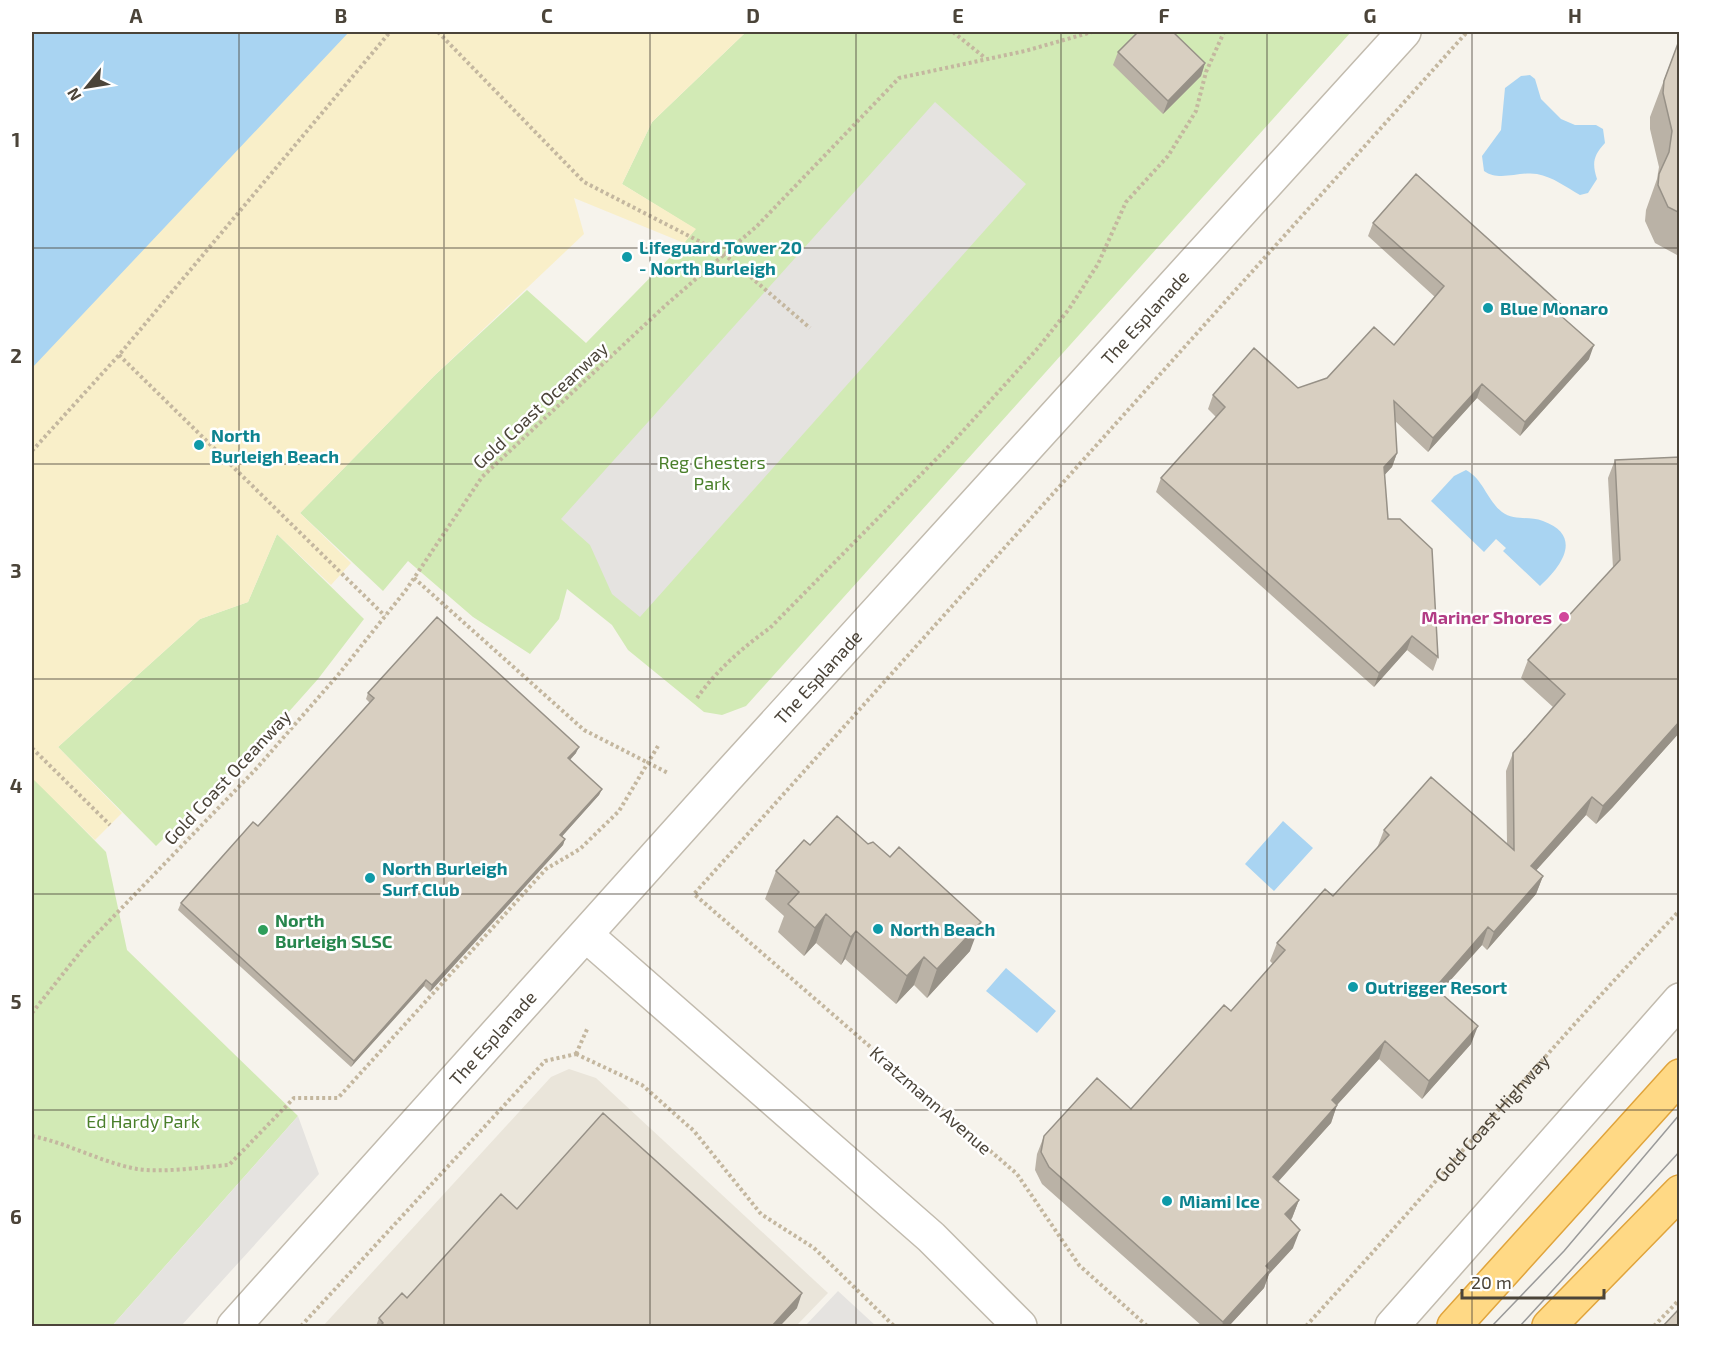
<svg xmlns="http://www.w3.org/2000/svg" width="1711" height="1358" font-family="'Exo 2',sans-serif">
  <rect width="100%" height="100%" fill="#f6f3ec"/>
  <path fill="#eae5da" d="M569 1069 596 1078 828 1293 796 1326H323L551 1077Z"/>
  <path fill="#d2eab5" d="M746 32H1351L746 706 722 715 704 712 628 650 612 625 567 589 559 619 530 654 473 617 408 561 383 591 300 513 434 376 527 290 586 343 684 243 695 229 622 184 652 122Z
    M277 534 364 619 318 679 269 734 156 846 58 747 200 619 248 602Z
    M32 777 106 852 127 950 298 1116 112 1326H32Z"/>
  <path fill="#f9efc9" d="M32 32H746L652 122 622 184 696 229 684 243 574 198 584 234 434 376 300 513 351 563 331 585 277 534 248 602 200 619 58 747 122 813 95 840 32 778Z"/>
  <path fill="#e5e3e0" d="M935 102 1026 184 640 617 612 594 590 545 561 519Z
    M298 1116 319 1174 181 1326H112Z
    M838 1291 876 1326H805Z"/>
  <path fill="#a9d4f2" d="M32 32H349L32 368Z
    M1530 75 1535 79 1541 99 1561 119 1575 125H1596L1603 129 1605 143C1593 156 1592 163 1597 179L1588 193 1580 195C1566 187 1553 177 1537 174 1520 171 1499 182 1484 171L1482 156 1501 130 1505 88 1521 76Z
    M1466 470C1483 479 1487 500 1502 512 1514 521 1530 516 1543 521 1584 536 1561 567 1540 586L1503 551 1506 548 1496 539 1484 552 1431 501 1454 476Z
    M1283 821 1313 848 1274 891 1245 864Z
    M1006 968 1056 1011 1037 1033 986 991Z"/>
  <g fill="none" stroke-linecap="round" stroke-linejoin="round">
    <defs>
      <path id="minor" d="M1392 1326 1680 1000"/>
      <g id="tertiary">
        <path d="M586 935 931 1237 1020 1326"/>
        <path id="s2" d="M234 1326 726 778 1404 32"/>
      </g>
      <path id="trunk" d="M1454 1326 1680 1076
        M1549 1326 1680 1192"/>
    </defs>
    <use href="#minor" stroke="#c2bbae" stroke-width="36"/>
    <use href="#tertiary" stroke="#c2bbae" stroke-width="36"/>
    <use href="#trunk" stroke="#e0a43c" stroke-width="36"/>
    <g stroke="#c4b79f" stroke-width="4" stroke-dasharray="3 3" stroke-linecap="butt">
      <path d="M438 32 584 182 724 254 810 328"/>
      <path d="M953 32 984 57"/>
      <path d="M119 355 385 616"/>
      <path d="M32 451 119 355 390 32"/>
      <path d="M414 578 584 730 668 773"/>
      <path d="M697 698C716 671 743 647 770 628L953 442 1038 348 1069 309 1098 264 1126 202 1168 156 1196 111 1206 72 1224 32"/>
      <path d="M32 748 110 825"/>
      <path d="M32 1013 85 946 256 769 338 675 406 590 482 477 667 304 757 226 899 78 1025 51 1092 32"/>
      <path d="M576 1054 642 1085 694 1131 761 1214 814 1248 894 1326"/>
      <path d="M576 1054 588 1027"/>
      <path d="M32 1136C68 1143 100 1162 137 1169 164 1173 202 1167 229 1165L294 1098H338L546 869 580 849 619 811 658 746"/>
      <path d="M301 1326 545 1061 576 1054"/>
      <path d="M1147 1326 1079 1265 1017 1174 694 894 1467 32"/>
      <path id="s1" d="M1306 1326C1432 1189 1551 1045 1680 910"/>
      <path d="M1654 1326 1680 1299"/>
    </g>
    <use href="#minor" stroke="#fff" stroke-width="33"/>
    <use href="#tertiary" stroke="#fff" stroke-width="33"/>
    <use href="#trunk" stroke="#ffd985" stroke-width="33"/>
    <path stroke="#9a9a9a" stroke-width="1.5" d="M1492 1326 1564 1251 1680 1114
      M1520 1326 1680 1151"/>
  </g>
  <path fill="#bab2a6" d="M1680 38V255H1677L1655 243 1645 221 1646 210 1657 179 1659 167 1650 129V117Z
    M1118 52 1205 63 1201 76 1163 114 1113 65Z
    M1373 223 1562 317 1589 359 1520 436 1477 398 1428 452 1395 421 1397 453 1392 467 1384 475 1388 519 1438 657 1433 671 1407 650 1374 687 1156 492 1161 478 1216 417 1208 409 1213 395 1298 388 1327 378 1394 345 1435 297 1368 236Z
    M1680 457V732L1612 808 1596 824 1586 815 1536 870 1543 876 1536 894 1487 950 1482 945 1440 992 1471 1044 1422 1099 1379 1059 1337 1105 1331 1123 1278 1182 1299 1200 1292 1218 1291 1220 1293 1248 1269 1274 1264 1288 1229 1326H1202L1042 1184 1035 1170 1037 1154 1044 1136 1131 1109 1231 1011 1273 964 1270 961 1277 943 1333 896 1377 848 1384 830 1507 844 1506 771 1513 753 1553 707 1521 678 1528 660 1613 568 1608 478 1615 460Z
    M368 693 576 753 570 760 602 789 599 795 562 836 565 839 563 845 430 992 424 986 351 1067 178 910 181 903 258 826 370 703 366 699Z
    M810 845 970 951 927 998 914 985 896 1004 845 959 841 965 816 943 804 956 778 932 784 916 765 899 776 871Z
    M517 1209 797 1308 780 1326H376L379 1318 407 1298Z"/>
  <path fill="#979187" d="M1205 63 1201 76 1163 114 1168 101Z
    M1594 345 1589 359 1520 436 1525 422Z
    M1482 384 1477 398 1428 452 1433 438Z
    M1397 453 1392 467 1379 481 1384 467Z
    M1412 636 1407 650 1374 687 1379 673Z
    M1680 721V732L1612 808 1596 824 1603 806Z
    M579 747 576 753 566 764 568 758Z
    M602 789 599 795 558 841 560 835Z
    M1592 797 1586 815 1524 884 1531 866Z
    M565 839 563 845 430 992 432 985Z
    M1543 876 1536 894 1487 950 1494 932Z
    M826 914 816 943 804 956 815 928Z
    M981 922 970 951 927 998 937 969Z
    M1488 927 1482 945 1428 1005 1435 988Z
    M856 931 845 959 841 965 851 937Z
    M924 957 914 985 896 1004 907 976Z
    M426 980 424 986 351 1067 354 1061Z
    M1478 1026 1471 1044 1422 1099 1429 1081Z
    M1385 1041 1379 1059 1325 1118 1332 1100Z
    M1337 1105 1331 1123 1266 1195 1273 1177Z
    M1299 1200 1292 1218 1279 1232 1285 1214Z
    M1300 1230 1293 1248 1269 1274 1264 1288 1229 1326H1222L1223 1322 1266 1266Z
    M802 1293 797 1308 780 1326H772Z"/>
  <path fill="#d8cfc1" stroke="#979187" stroke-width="1.5" d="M1138 32H1173L1205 63 1168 101 1118 52Z
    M1680 38V213L1668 207 1658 185 1659 174 1669 152 1672 131 1663 93 1664 81Z
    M1416 174 1565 308 1560 315 1594 345 1525 422 1482 384 1433 438 1394 401 1397 453 1384 467 1388 519H1400L1432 549 1438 657 1412 636 1379 673 1161 478 1225 407 1213 395 1254 348 1298 388 1327 378 1374 327 1394 345 1444 286 1373 223Z
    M1680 457V721L1618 790 1603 806 1592 797 1531 866 1543 876 1494 932 1488 927 1435 988 1478 1026 1429 1081 1385 1041 1332 1100 1337 1105 1273 1177 1299 1200 1285 1214 1300 1230 1266 1266 1270 1270 1223 1322 1049 1167 1041 1152 1044 1136 1097 1078 1131 1109 1224 1005 1231 1011 1285 950 1277 943 1325 889 1333 896 1389 835 1384 830 1431 777 1514 850 1513 753 1565 694 1528 660 1620 560 1615 460Z
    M437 617 579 747 568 758 602 789 560 835 565 839 432 985 426 980 354 1061 181 903 253 822 258 826 374 698 368 693Z
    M837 816 868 844 873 842 890 857 899 847 981 922 937 969 924 957 907 976 856 931 851 937 826 914 815 928 788 904 799 892 776 871 804 840 810 845Z
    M603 1113 802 1293 772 1326H380L383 1323 379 1318 402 1293 407 1298 501 1194 517 1209Z
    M1680 1308V1326H1663Z"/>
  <path fill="none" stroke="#4b4439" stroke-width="1.5" stroke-opacity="0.55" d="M239 32V1326M444 32V1326M650 32V1326M856 32V1326M1061 32V1326M1267 32V1326M1472 32V1326M32 248H1680M32 464H1680M32 679H1680M32 894H1680M32 1110H1680"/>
  <g fill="#0f9aa8" stroke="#fff" stroke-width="2">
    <circle cx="627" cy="257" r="6"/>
    <circle cx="1488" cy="308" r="6"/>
    <circle cx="199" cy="445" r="6"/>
    <circle cx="370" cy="878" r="6"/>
    <circle cx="878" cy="929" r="6"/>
    <circle cx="1353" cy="987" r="6"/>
    <circle cx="1167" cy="1201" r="6"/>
  </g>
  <circle fill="#d1479c" stroke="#fff" stroke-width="2" cx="1564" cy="617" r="6"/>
  <circle fill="#2e9e5b" stroke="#fff" stroke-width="2" cx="263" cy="930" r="6"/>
  <g text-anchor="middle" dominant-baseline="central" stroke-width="5" stroke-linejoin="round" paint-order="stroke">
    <g font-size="18" font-weight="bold" fill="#0d838f" stroke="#fff" text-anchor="start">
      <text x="639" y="247">Lifeguard Tower 20<tspan x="639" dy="21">- North Burleigh</tspan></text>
      <text x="1500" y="308">Blue Monaro</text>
      <text x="211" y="435">North<tspan x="211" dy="21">Burleigh Beach</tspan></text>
      <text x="382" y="868">North Burleigh<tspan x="382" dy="21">Surf Club</tspan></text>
      <text x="890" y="929">North Beach</text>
      <text x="1365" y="987">Outrigger Resort</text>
      <text x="1179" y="1201">Miami Ice</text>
    </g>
    <g font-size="18" fill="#4b4439" stroke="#fff">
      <text stroke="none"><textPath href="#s2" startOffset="1359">The Esplanade</textPath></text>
      <text transform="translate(540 405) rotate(-43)">Gold Coast Oceanway</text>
      <text stroke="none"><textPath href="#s2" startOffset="873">The Esplanade</textPath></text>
      <text transform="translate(227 777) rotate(-47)">Gold Coast Oceanway</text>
      <text stroke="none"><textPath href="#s2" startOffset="387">The Esplanade</textPath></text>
      <text transform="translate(931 1100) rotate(41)">Kratzmann Avenue</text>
      <text stroke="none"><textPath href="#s1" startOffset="279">Gold Coast Highway</textPath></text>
    </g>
    <g font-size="18" fill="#4a7f2a" stroke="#fff">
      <text x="712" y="462">Reg Chesters<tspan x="712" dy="21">Park</tspan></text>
      <text x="143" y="1121">Ed Hardy Park</text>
    </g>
    <g font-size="18" font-weight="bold" fill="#b23c85" stroke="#fff" text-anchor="end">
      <text x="1552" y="617">Mariner Shores</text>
    </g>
    <g font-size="18" font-weight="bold" fill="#27864d" stroke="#fff" text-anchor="start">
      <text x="275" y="920">North<tspan x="275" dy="21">Burleigh SLSC</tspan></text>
    </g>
  </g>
  <rect width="1711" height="1358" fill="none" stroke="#ffffff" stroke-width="66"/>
  <g transform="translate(87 87) rotate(240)" stroke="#ffffff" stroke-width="4.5" paint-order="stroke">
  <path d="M0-4.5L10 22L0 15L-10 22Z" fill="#4b4439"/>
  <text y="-9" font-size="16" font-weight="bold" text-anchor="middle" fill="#4b4439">N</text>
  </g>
  <path d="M1462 1289v9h142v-9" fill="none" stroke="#4b4439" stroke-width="3"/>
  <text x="1471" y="1289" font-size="18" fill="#4b4439" stroke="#ffffff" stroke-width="4.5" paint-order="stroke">20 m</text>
  <rect x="33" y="33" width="1645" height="1292" fill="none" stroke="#4b4439" stroke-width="2"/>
  <g font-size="20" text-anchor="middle" font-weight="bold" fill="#4b4439">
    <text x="136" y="23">A</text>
    <text x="341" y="23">B</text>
    <text x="547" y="23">C</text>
    <text x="753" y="23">D</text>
    <text x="958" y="23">E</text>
    <text x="1164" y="23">F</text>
    <text x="1370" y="23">G</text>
    <text x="1575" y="23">H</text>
    <text x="16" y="147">1</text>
    <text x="16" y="363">2</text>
    <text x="16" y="578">3</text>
    <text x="16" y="793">4</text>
    <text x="16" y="1009">5</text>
    <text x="16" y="1224">6</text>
  </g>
</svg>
